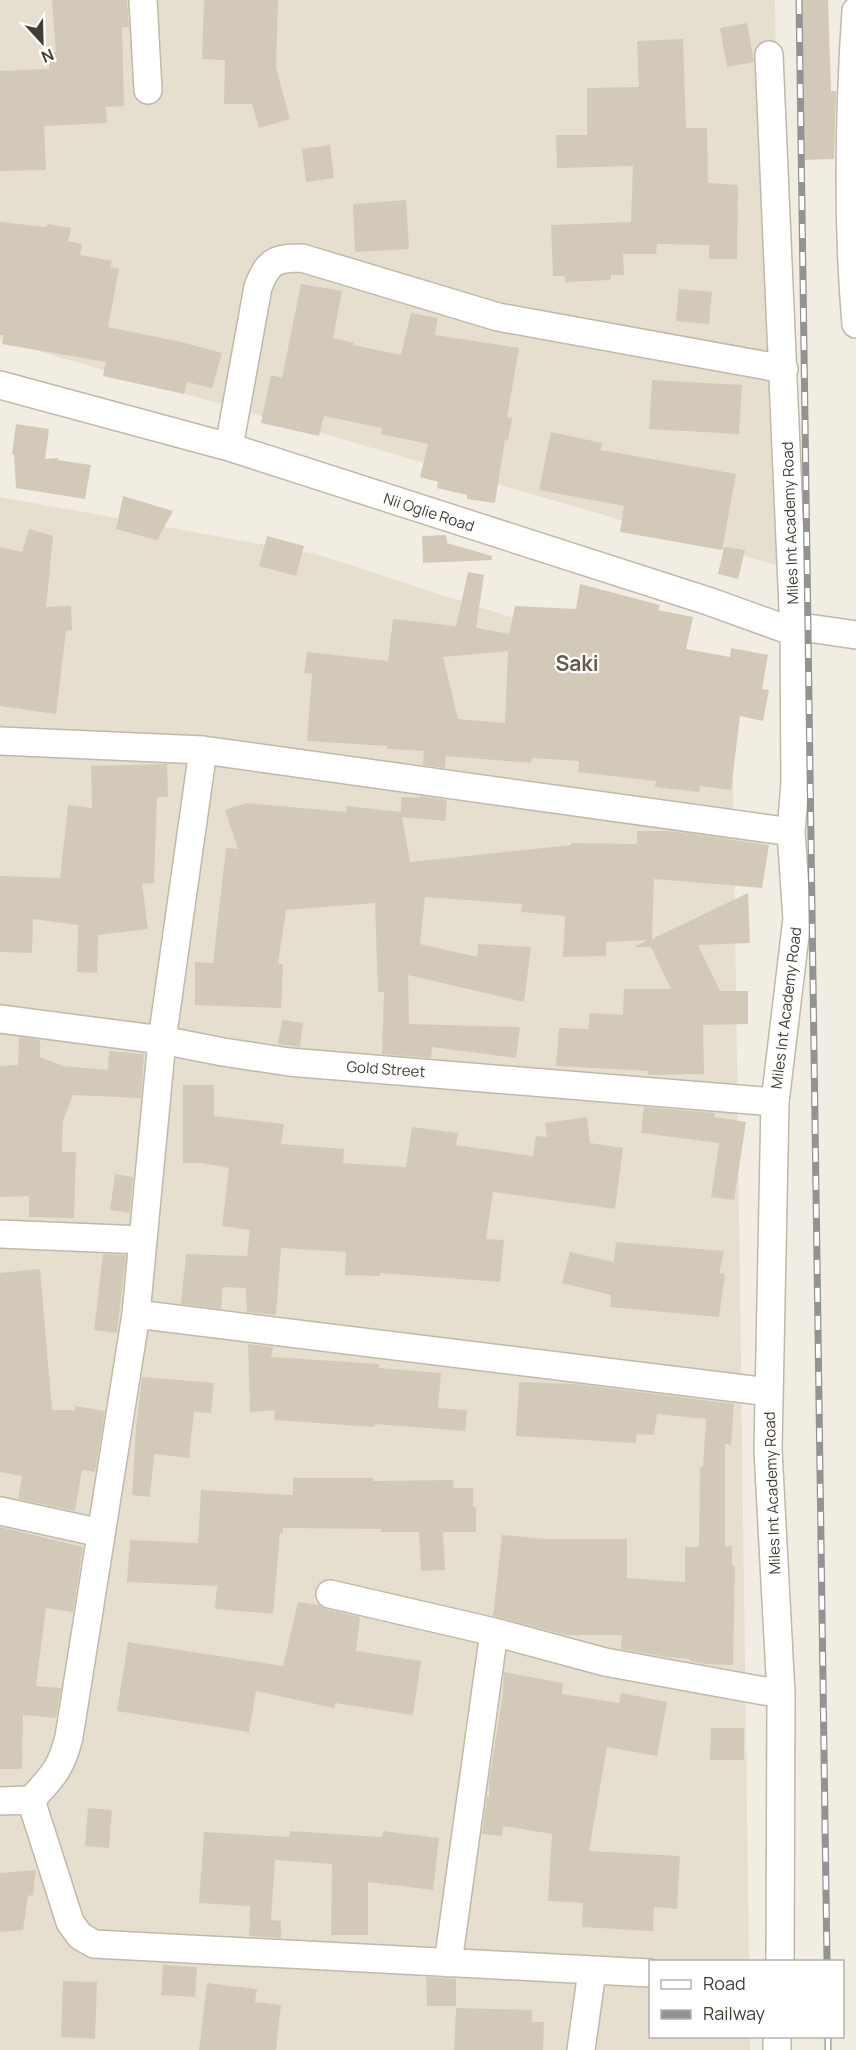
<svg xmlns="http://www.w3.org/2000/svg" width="856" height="2050" font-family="Manrope,sans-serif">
  <rect width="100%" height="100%" fill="#f2ede2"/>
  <path fill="#e6dfd0" d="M0 0H775L783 567 0 340Z
    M0 497 316 554 732 689 749 1961 650 1962V2036L750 2037V2050H0Z"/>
  <path fill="#d3c9b8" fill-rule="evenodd" d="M52 0H127L129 27H122L124 106 106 107 107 123 44 126 46 170 0 171V71L49 69V52H56Z
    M204 0H278L276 68 290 119 259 128 252 104H224L225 60 202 59Z
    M797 0H828L831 91H836L834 159 803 160Z
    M747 23 754 62 727 67 720 28Z
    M683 39 686 128H707L708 183 738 185 737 259H709V245L657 244 656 254H623L624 275H611V280L565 282V276H553L551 225 631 222 633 166 557 168 556 135H587V88L639 87 637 41Z
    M330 145 334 178 306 182 302 149Z
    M406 200 409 249 355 252 353 204Z
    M0 222 46 227 47 224 71 228 68 241 82 244 80 255 112 261 110 267 119 269 108 327 181 342 222 353 212 388 187 382 184 394 103 376 106 362 2 344 4 335H0Z
    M301 284 342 291 333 338 354 343 353 345 401 355 411 313 438 318 435 335 519 348 507 417 512 418 508 441 505 440 495 503 467 499V495L437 488 438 482 420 477 428 444 381 434 382 428 324 416 319 436 261 423 271 375 282 378Z
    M679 289 712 292 709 324 676 321Z
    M652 380 742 385 739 434 649 429Z
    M16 424 49 429 45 459 58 458V460L91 465 85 499 16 488 14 455 12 454Z
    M551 432 602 443 601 450 736 474 722 550 620 532 624 506 539 490Z
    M123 496 173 511 157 540 116 529Z
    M29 529 53 536 46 607 71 606 72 630 66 631 56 714 0 706V547L22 552Z
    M446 535 447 543 492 556V560L423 563 422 536Z
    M267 536 304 546 296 576 259 566Z
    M724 547 745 550 738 579 718 574Z
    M468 572 484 575 476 628 509 634 515 606 576 609 580 584 660 605 658 610 693 617 686 649 730 657 731 648 768 655 762 689 769 690 763 721 740 716 731 790 700 786 699 792 655 787 656 781 578 772 579 761 532 758 531 763 446 756 445 768 423 765 424 751 387 749V746L307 741 312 674 304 673 307 652 388 661 393 619 456 626ZM508 651 505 723 458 719 443 657Z
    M167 764 168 797H157L154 883 142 884 148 929 98 935 97 973 77 972 78 925 33 919 32 953 0 952V876L60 878 68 805 92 808 91 766Z
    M420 796 447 800 445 821 402 817 410 862 571 845V843L637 844V831H670L769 845 762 888 654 879 652 939 748 893 750 943 698 945 720 991H748V1024L703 1025 704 1074 648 1075 649 1071 556 1066 559 1028 588 1029 590 1013 623 1015 624 989H671L651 947H634L648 940 606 942V956L563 957 565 916 521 912 522 904 425 897 420 944 477 957 478 944 531 947 524 1002 408 975 409 1024 520 1027 516 1058 432 1047 431 1058 382 1054 384 992H378L375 903 286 910 278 963 283 964 281 1008 195 1005V962L213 963 226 848 238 849 225 810 246 803 346 812 347 806 401 812V797L420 798Z
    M282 1020 303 1023 300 1047 278 1044Z
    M19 1037 40 1040V1057L63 1066 108 1070 109 1051 144 1054 141 1098 73 1095 63 1120 62 1152H76L74 1218 29 1217V1196L0 1197V1066L18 1065Z
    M183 1085H214V1116L284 1124 281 1144 344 1149 343 1163 406 1167 412 1127 458 1133 456 1145 533 1156 536 1136 547 1137 545 1123 587 1117 590 1143 623 1148 615 1209 493 1192 486 1239 504 1240 500 1282 380 1273V1276L345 1275 346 1252 281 1248 276 1315 247 1312 246 1288 223 1287 221 1309 181 1304 186 1254 247 1256 250 1230 222 1226 229 1168 201 1163H183Z
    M644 1107 715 1113 714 1117 746 1122 734 1200 711 1197 719 1143 641 1133Z
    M115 1174 133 1177 130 1213 110 1210Z
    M616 1242 724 1251 719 1273 725 1274 719 1317 610 1307 611 1295 562 1283 570 1252 614 1262Z
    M103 1254 126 1255 117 1333 94 1330Z
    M40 1269 52 1410H75V1406L105 1411 95 1472 82 1470 75 1511 18 1499 22 1476 0 1472V1273Z
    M248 1344 273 1347 271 1357 379 1364V1368L441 1373 438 1408 467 1410 465 1431 375 1424 374 1427 274 1420 275 1410 250 1412Z
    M142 1377 214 1383 211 1413 194 1412 189 1458 154 1454 150 1497 132 1495 136 1427Z
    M519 1382 577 1384 734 1404 731 1445 725 1444V1546H732V1566H735L733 1665 707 1664 690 1661V1659L666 1657 621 1649 622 1635H566L493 1616 502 1535 546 1539H627V1578L685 1582V1547H699L700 1467H703L706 1419 657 1414 654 1435 637 1434 636 1443 516 1436Z
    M293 1478H373V1481L454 1480 453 1488H473V1507H476V1532H443L445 1570 421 1571 419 1532H381V1529L283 1528V1533H280L273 1614 215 1609 217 1586 127 1582 130 1540 198 1543 201 1490 293 1495Z
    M0 1527 83 1547 73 1612 46 1608 36 1686 61 1688 56 1718 23 1715 22 1769H0Z
    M298 1602 319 1605 326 1609 360 1617 356 1651 421 1661 413 1715 335 1703 334 1708 256 1691 249 1732 117 1711 128 1642 283 1666Z
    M504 1672 563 1683 562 1694 619 1703 621 1693 667 1702 657 1756 607 1747 589 1851 680 1856 677 1909 654 1907 653 1931 582 1927 583 1903 548 1901 552 1834 503 1826 502 1836 482 1834 487 1796 489 1797V1782L495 1743 503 1693Z
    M711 1728H744V1760H710Z
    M88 1808 112 1810 109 1848 85 1846Z
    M290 1831 382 1837 383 1831 439 1838 433 1890 368 1882V1935H331L332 1864 275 1860 271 1920 281 1921V1938L249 1936 250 1906 199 1903 204 1832 289 1837Z
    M36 1870 33 1895 28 1896 23 1930 0 1932V1873Z
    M163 1965 197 1967 195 1997 161 1995Z
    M426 1977 456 1979V2006H427Z
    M63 1981 97 1982 95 2039 61 2037Z
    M207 1983 257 1989 255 2002 281 2005 276 2050H199Z
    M456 2008 532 2010V2022H544L543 2050H454Z"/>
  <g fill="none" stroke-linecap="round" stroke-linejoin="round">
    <defs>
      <path id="minor" d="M143 0 148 90
        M856 11C849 115 847 221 856 324
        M769 55 794 632 795 782 791 832 797 919 775 1102 768 1450 781 1694 780 1962
        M0 385 229 447 708 601 794 632 808 628 856 635
        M229 447 258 287C268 261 275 258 302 258L498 317 784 369
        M0 741 203 750
        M0 1019 162 1040 223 1052 289 1062 775 1102
        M0 1234 143 1240
        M136 1314 769 1392
        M0 1511 101 1533
        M330 1594 494 1632 605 1662 781 1694
        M0 1801 31 1800
        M448 1963 494 1632
        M650 1973 94 1944 80 1936 70 1922 31 1800C53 1776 61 1769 69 1737L136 1314 162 1040 203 750 791 832
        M581 2050 592 1971
        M777 2050V2036"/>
    </defs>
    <use href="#minor" stroke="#c0b8a8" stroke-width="30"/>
    <use href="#minor" stroke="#fff" stroke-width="27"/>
    <defs>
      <path id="rail" d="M799 0 827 1962
        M828 2050V2036"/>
    </defs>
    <use href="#rail" stroke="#939393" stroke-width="7"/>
    <use href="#rail" stroke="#fff" stroke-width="4.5" stroke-dasharray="14" stroke-linecap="butt"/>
  </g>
  <g text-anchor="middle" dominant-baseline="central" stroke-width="4.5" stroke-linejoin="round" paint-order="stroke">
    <g font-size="15" fill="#433d33" stroke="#fff">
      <text transform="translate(429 512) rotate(18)">Nii Oglie Road</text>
      <text transform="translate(790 523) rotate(-92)">Miles Int Academy Road</text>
      <text transform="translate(786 1008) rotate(-83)">Miles Int Academy Road</text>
      <text transform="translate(386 1069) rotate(4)">Gold Street</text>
      <text transform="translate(772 1493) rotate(-92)">Miles Int Academy Road</text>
    </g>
    <g font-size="21" font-weight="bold" fill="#665b4a" stroke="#fff">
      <text x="577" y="663">Saki</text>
    </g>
  </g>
  <rect x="649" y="1960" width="195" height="78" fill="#ffffff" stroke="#b4b1ad" stroke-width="1.5"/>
  <rect x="661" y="1980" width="30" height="9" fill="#ffffff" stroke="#b4b1ad" stroke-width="1.5"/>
  <text x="703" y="1990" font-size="18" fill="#433d33">Road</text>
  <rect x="661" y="2010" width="30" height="9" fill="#939393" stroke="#b4b1ad" stroke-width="1.5"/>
  <text x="703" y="2020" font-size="18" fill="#433d33">Railway</text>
  <g transform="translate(42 42) rotate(158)" stroke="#ffffff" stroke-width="4.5" paint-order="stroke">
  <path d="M0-4.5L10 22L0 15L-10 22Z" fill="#433d33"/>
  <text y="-9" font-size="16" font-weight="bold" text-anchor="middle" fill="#433d33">N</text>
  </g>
</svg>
